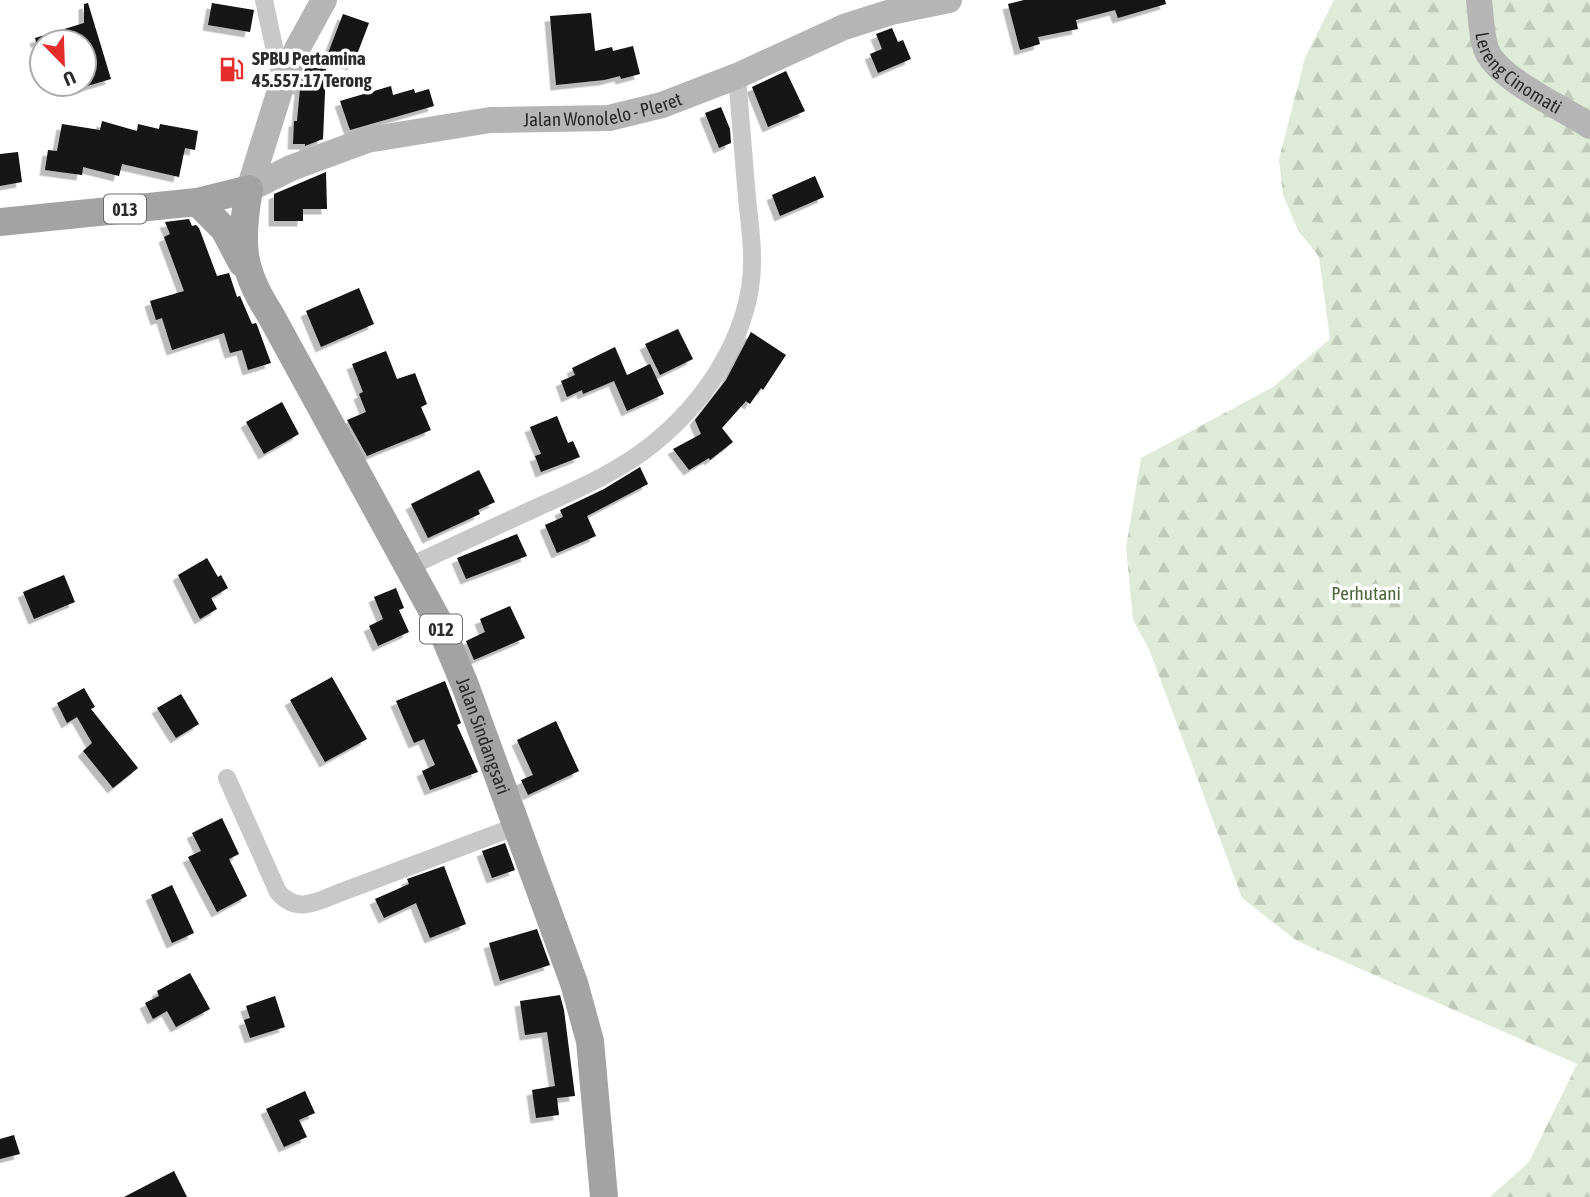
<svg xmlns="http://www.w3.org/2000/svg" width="1590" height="1197" font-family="'Asap Condensed',sans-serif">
  <defs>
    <pattern id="forest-firs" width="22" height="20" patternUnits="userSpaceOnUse" patternTransform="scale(1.75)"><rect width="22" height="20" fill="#e0ead8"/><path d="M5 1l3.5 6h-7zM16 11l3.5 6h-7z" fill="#c0c9ba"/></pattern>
    <filter id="shadow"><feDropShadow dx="-5.5" dy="5.5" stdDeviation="0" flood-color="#0004"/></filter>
  </defs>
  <rect width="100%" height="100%" fill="#fff"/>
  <path fill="url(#forest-firs)" d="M1334 0H1590V1197H1490L1529 1162 1577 1064 1297 941 1242 898 1149 649 1133 620 1126 547 1141 458 1273 387 1330 339 1319 257 1298 230 1283 195 1279 159 1305 58Z"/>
  <path fill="#121212" filter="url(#shadow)" d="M1024 0H1165L1166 4 1118 18 1115 10 1076 20 1078 29 1038 37 1040 44 1020 50 1008 4Z
    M88 3 111 79 84 87V42H36L35 38 84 23V4Z
    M212 3 254 10 250 32 208 25Z
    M591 13 595 51 612 47 613 51 633 46 640 74 621 79 620 76 604 80 556 85 550 16Z
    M343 14 369 23 353 65 327 56Z
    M892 28 898 42 903 40 911 59 878 73 870 54 882 49 876 34Z
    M306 67 326 69 323 139 305 146V144H293L294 121H297L300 89 297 88Z
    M786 71 805 111 768 127 752 87Z
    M391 86 393 95 414 89 415 93 429 89 434 106 350 130 340 101Z
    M721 107 730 129 731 143 719 148 705 113Z
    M102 121 137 131 138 124 159 129 160 124 198 131 195 150 185 148 179 177 122 164 119 176 83 167 82 175 45 170 48 150 57 151 62 124 100 130Z
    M18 152 22 182 0 186V154Z
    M326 172 327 209H303V221H274V194Z
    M815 176 824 197 780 216 772 195Z
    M189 219 192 226 196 225 199 228 217 276 229 273 237 297 240 296 252 324 256 323 257 325 271 363 248 370 242 350 230 353 224 333 172 350 162 318 156 320 150 301 184 291 164 237 170 234 165 222Z
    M359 288 374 324 321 347 306 311Z
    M678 329 693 359 660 375 645 344Z
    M751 332 786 355 763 390 761 388 750 404 746 401 722 428 733 442 710 460 709 458 689 470 673 449 701 434 695 420 726 380Z
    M615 347 627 375 650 364 664 394 627 411 614 381 583 394 582 390 567 397 561 381 575 375 572 368Z
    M386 351 397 379 415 373 427 404 421 407 431 430 367 456 347 420 366 412 359 394 363 392 352 364Z
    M282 402 299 434 264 454 246 422Z
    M557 416 568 443 573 441 580 457 541 472 535 456 541 454 530 427Z
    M640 467 648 484 587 516 596 536 557 553 545 525 563 517 560 510 604 489Z
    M479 470 495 502 478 510 480 514 428 538 411 504Z
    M517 534 527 556 466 579 457 558Z
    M207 558 218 577 221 575 228 588 211 598 217 609 200 619 178 575Z
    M64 575 75 602 34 619 23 592Z
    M396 588 404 608 399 610 409 632 378 646 369 626 383 619 374 597Z
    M510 606 525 638 474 660 466 641 485 632 480 619Z
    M332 677 367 739 325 762 290 700Z
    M445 681 461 723 457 725 478 772 430 790 422 771 435 765 424 739 414 743 396 701Z
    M84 688 95 707 91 709 138 768 113 788 83 751 92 743 77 717 67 723 57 703Z
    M181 694 199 724 176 738 157 708Z
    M556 721 579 771 528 795 521 780 533 775 517 740Z
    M222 818 239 854 229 859 247 896 217 912 188 857 201 851 192 833Z
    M505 843 515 870 492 878 482 851Z
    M444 866 466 924 430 938 416 903 384 918 375 899 409 884 407 879Z
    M172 885 194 933 172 943 151 895Z
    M537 929 550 965 500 981 489 943Z
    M190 973 210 1009 176 1027 167 1011 153 1019 145 1003 159 996 157 991Z
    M560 995 564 1010 575 1096 557 1098 559 1115 536 1118 532 1090 555 1086 547 1032 525 1035 520 1001Z
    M275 996 285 1027 250 1038 244 1020 250 1018 246 1006Z
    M305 1091 315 1113 299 1120 307 1137 284 1147 266 1109Z
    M14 1135 20 1154 0 1159V1139Z
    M174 1171 187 1197H124Z"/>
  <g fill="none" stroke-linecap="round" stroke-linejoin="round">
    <path stroke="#c8c8c8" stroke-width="18" d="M264 0 282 84
      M408 567C451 547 495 527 538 507 578 489 620 471 654 443 701 405 740 349 750 288 755 258 750 228 747 198 744 158 740 117 737 76
      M227 778 278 892C297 914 316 902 339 893L517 826"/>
    <g stroke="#b5b5b5" stroke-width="26">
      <path id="s1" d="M1479 0C1481 16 1481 34 1486 49 1496 78 1563 108 1590 126"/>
      <path id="s2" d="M249 189 291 168 367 140 490 120 609 118 662 105 737 76 844 27 891 12 949 0"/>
      <path d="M249 189 282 84 297 49 324 0"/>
    </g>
    <g stroke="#a3a3a3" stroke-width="28">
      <path d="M197 202 224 229 242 263"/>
      <path id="s3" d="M0 222 197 202 249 189C240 242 240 268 270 314L438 621 465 685 574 983 590 1041 604 1197"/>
    </g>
  </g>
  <defs>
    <symbol id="fuel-bare" viewBox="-9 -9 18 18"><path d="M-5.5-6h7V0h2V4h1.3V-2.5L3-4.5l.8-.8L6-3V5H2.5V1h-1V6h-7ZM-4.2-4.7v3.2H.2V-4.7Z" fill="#e52d2b" stroke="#fff" stroke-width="2.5" paint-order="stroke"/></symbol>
  </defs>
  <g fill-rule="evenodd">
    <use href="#fuel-bare" x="214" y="52" width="35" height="35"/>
  </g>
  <g text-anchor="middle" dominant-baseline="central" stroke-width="7" stroke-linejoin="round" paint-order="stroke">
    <g fill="#fff" stroke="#6b6b6b" stroke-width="2">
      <rect x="104" y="194.5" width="42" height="29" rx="5"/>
      <rect x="420" y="614.5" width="42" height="29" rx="5"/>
    </g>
    <g font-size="18" font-weight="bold" fill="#2b2b2b">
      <text x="125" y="209">013</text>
      <text x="441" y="629">012</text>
    </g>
    <g font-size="19" font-weight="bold" fill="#2b2b2b" stroke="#fff" text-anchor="start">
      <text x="252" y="58">SPBU Pertamina<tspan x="252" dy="22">45.557.17 Terong</tspan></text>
    </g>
    <g font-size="19" fill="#2b2b2b" stroke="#fff">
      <text stroke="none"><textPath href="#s1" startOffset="89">Lereng Cinomati</textPath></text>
      <text stroke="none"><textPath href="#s2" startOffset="366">Jalan Wonolelo - Pleret</textPath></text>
      <text stroke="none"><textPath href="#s3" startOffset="856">Jalan Sindangsari</textPath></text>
    </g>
    <g font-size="19" fill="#4b6639" stroke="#fff">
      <text x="1366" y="593">Perhutani</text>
    </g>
  </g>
  <g transform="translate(63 63) rotate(157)"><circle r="33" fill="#ffffff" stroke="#aaaaaa" stroke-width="2"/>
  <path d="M0-5L12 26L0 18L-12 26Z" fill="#e52d2b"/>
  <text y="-10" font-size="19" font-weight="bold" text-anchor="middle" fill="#2b2b2b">U</text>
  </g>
</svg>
